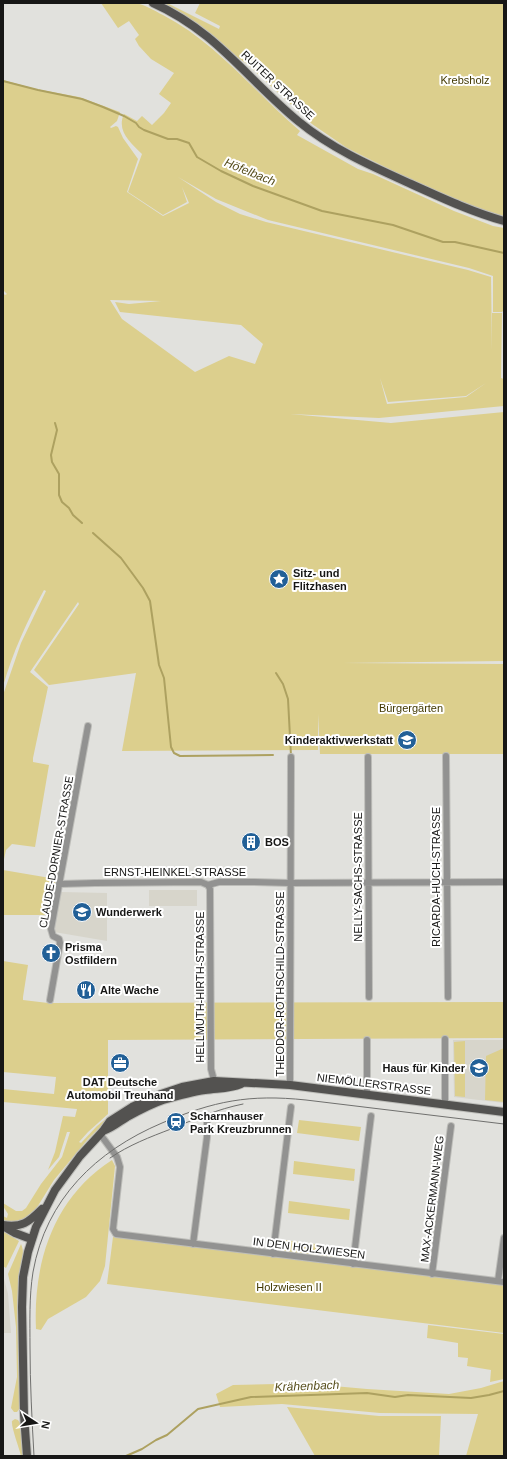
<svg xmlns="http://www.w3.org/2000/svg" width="507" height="1459" font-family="Arial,sans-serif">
  <rect width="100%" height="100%" fill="#e1e1dd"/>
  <path fill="#d7d5cb" d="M149 890H197V906H149Z
    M61 892 107 893V941L54 932Z
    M453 1040H504V1103L454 1097Z
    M3 1275 8 1294 11 1333H3Z"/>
  <path fill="#dccf8d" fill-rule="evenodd" d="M101 3C112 3 124 1 135 3 144 4 155 11 163 15 217 43 254 92 300 131L297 135 358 169 373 174 454 211 493 226 504 228V310L502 312H493V276L469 268 268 220 216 199 178 177 216 202 240 214 266 222 468 270 491 277 492 351V313H502L501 378 504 379V406L379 418 290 414 391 423 504 412V661L343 663 504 664V754H320L318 714V750L122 751 136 673 49 685 34 670 79 604 78 602 30 672 48 687 33 758V762L49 765 35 847 12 844 6 850 3 864V695L21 643 46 591 44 590C27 621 13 652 3 686V293L5 295 7 294 3 290V80L36 89 79 97 120 112 117 121 110 127 111 128 116 126 118 127 123 138 138 159 127 192 163 216 189 203 182 187 187 202 163 215 128 192 142 154C131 143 116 131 124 114L137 121 142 116 152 125 164 113 171 103 159 94 174 73 151 59 139 46 135 39 139 35 129 21 118 28ZM110 300 161 301 129 304 115 302 120 312 241 325 263 344 255 364 229 356 195 372 122 319ZM380 378 388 402 466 396 486 383 466 397 387 404Z
    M160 3H167L219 29 220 26 195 13 200 3H504V218L496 216 429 189 347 148 312 124 247 64 231 53 206 30 181 14Z
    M3 870 56 879 49 915H3Z
    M3 961 28 965 23 997V1000L48 1003 504 1002V1038L108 1040V1114L88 1132 79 1142 81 1143 97 1126 108 1117 110 1118 88 1139 54 1180 36 1209 28 1218 19 1222H7L3 1220V1216L7 1218 8 1214 3 1206V1203L16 1211H22L26 1208 41 1184 62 1157 70 1132H67L59 1157 48 1170 55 1152 63 1116 75 1117 77 1109 3 1102V1089L54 1094 56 1077 3 1072Z
    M465 1041V1097L455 1096 454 1042Z
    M504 1048V1102L485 1100 486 1056Z
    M299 1120 361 1127 359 1141 297 1133Z
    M112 1160 115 1166 105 1266 100 1281 86 1297 48 1319 41 1330 36 1329C33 1263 53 1198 112 1160Z
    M294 1161 355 1169 354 1181 293 1174Z
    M289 1201 350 1209 349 1220 288 1213Z
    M3 1231 19 1241 6 1268 3 1266Z
    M113 1237 504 1285V1333L107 1284Z
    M284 1240 346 1248 344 1258 282 1252Z
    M21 1244C26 1254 20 1267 19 1277 15 1320 20 1365 20 1408L17 1412H14L11 1408 17 1377 16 1327 12 1291 8 1274Z
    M428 1325 504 1334V1379L490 1382 491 1370 467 1366 468 1358 458 1357V1343L427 1338Z
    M504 1381V1456H466L478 1414 380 1413 282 1404 220 1407 216 1394 233 1385 277 1384 322 1385 367 1389 449 1394 481 1388Z
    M287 1407 379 1416H441L439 1456H315Z
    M15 1419 18 1420 20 1423 24 1456H21C19 1447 11 1427 12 1421Z"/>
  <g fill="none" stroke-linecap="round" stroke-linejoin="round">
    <path stroke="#ada160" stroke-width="2" d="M3 81 38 90 82 99 103 107 124 116 136 123 139 127 144 130 168 139H177L189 143 197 157 221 171 253 186 322 211 393 225 443 242H455L504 253
      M55 423 57 430 51 455 52 462 59 474V495L62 502 69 508 73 515 82 523
      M93 533 121 558 143 588 150 601 159 665 164 678 171 747 174 753 180 756 273 755
      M276 673 283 684 288 699 291 756
      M126 1456 142 1449 156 1440 167 1435 198 1409 251 1397 367 1393 395 1397 408 1395 471 1398 489 1395 504 1391"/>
    <defs>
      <path id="minor" d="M446 756 448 997
        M368 757 369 997
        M60 884 95 883 201 882 208 885 219 882H252L290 883 504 882
        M208 885 210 889 211 1069 215 1084
        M50 1000 60 943 59 939 53 936 51 929 88 726
        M367 1040V1094
        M290 1085 291 757
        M445 1104V1039
        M100 1134 117 1157 120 1167 113 1229 116 1234 504 1282
        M193 1244 207 1137V1120
        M273 1254 291 1107
        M353 1264 371 1116
        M432 1274 451 1126
        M498 1281 504 1238"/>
      <path id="major" d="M153 3C216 31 247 79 298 121 332 149 371 166 411 184 442 198 472 212 504 221
        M103 1131C112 1128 119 1122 127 1117 138 1111 151 1104 163 1100 177 1096 191 1092 205 1090 217 1088 229 1089 241 1084
        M3 1225C22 1228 29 1222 42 1209
        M3 1226 15 1233 31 1239
        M27 1456 24 1415 22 1307 23 1277 28 1252 36 1227 55 1190 80 1156 103 1131 110 1121 132 1107 161 1094 182 1087 214 1081 290 1085 504 1112"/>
    </defs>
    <use href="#minor" stroke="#bdbdb9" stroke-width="8"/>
    <use href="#major" stroke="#bdbdb9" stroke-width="10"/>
    <use href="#minor" stroke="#929291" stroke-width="6"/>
    <use href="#major" stroke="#535250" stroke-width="8"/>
    <path stroke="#70706e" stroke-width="1" d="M110 1158C129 1145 150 1137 171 1129 195 1119 218 1109 243 1104
      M34 1456C32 1420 30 1384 30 1347 30 1322 29 1297 33 1272 46 1199 96 1151 162 1123 214 1101 249 1094 306 1100L504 1124"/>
  </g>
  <defs>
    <symbol id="sight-disc" viewBox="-11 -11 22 22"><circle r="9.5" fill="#226097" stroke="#fff"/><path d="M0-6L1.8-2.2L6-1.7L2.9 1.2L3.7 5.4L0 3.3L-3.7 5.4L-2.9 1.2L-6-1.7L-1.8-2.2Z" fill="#fff"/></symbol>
    <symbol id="school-disc" viewBox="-11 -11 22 22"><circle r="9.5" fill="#226097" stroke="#fff"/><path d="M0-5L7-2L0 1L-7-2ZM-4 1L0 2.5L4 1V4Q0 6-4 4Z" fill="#fff"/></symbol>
    <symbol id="building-disc" viewBox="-11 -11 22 22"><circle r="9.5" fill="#226097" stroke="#fff"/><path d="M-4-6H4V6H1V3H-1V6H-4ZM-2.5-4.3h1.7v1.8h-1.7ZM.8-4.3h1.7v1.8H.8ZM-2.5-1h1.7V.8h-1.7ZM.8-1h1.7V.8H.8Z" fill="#fff"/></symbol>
    <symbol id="church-disc" viewBox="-11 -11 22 22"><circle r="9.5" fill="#226097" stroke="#fff"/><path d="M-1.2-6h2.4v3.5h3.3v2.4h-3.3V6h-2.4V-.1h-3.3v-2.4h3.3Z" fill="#fff"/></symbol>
    <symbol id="restaurant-disc" viewBox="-11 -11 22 22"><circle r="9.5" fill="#226097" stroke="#fff"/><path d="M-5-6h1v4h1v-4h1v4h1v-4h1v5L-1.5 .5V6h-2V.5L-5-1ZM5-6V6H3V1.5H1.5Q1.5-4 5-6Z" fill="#fff"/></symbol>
    <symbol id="office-disc" viewBox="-11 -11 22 22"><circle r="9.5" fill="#226097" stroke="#fff"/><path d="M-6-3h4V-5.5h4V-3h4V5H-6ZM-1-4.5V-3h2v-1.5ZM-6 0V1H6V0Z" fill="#fff"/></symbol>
    <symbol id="station-disc" viewBox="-11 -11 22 22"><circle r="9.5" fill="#226097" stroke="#fff"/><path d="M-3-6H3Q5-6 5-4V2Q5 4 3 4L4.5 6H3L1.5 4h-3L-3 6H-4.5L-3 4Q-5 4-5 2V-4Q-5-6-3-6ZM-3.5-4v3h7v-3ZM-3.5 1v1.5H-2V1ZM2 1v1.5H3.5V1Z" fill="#fff"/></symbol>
  </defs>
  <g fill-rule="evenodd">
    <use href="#sight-disc" x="268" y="568" width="22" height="22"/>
    <use href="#school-disc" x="396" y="729" width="22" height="22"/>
    <use href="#building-disc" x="240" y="831" width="22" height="22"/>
    <use href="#school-disc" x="71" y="901" width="22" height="22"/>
    <use href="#church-disc" x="40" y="942" width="22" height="22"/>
    <use href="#restaurant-disc" x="75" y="979" width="22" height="22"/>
    <use href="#office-disc" x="109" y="1052" width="22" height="22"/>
    <use href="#school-disc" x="468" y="1057" width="22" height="22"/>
    <use href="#station-disc" x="165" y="1111" width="22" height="22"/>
  </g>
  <g text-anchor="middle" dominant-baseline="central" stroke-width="4" stroke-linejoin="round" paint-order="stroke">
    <g font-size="11" fill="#423902" stroke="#fff">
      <text x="465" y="80">Krebsholz</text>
      <text x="411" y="708">Bürgergärten</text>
      <text x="289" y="1287">Holzwiesen II</text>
    </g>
    <g font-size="11" fill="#171716" stroke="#fff">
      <text transform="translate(278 85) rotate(43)">RUITER STRASSE</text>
      <text transform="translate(56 852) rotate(-80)">CLAUDE-DORNIER-STRASSE</text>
      <text x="175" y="872">ERNST-HEINKEL-STRASSE</text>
      <text transform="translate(358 877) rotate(-90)">NELLY-SACHS-STRASSE</text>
      <text transform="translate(436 877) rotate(-90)">RICARDA-HUCH-STRASSE</text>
      <text transform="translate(280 984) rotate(-90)">THEODOR-ROTHSCHILD-STRASSE</text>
      <text transform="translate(200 987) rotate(-90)">HELLMUTH-HIRTH-STRASSE</text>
      <text transform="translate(374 1084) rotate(7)">NIEMÖLLERSTRASSE</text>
      <text transform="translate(432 1199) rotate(-83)">MAX-ACKERMANN-WEG</text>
      <text transform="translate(309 1248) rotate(7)">IN DEN HOLZWIESEN</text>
    </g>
    <g font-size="11" font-weight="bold" fill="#171716" stroke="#fff" text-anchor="start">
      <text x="293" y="573">Sitz- und<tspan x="293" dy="13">Flitzhasen</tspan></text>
      <text x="393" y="740" text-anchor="end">Kinderaktivwerkstatt</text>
      <text x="265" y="842">BOS</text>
      <text x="96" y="912">Wunderwerk</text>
      <text x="65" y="947">Prisma<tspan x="65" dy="13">Ostfildern</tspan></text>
      <text x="100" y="990">Alte Wache</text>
      <text x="465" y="1068" text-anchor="end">Haus für Kinder</text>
      <text x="120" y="1082" text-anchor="middle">DAT Deutsche<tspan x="120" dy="13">Automobil Treuhand</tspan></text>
      <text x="190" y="1116">Scharnhauser<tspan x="190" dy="13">Park Kreuzbrunnen</tspan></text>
    </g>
    <g font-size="12" font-style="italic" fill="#574e1c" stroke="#fff">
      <text transform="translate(250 172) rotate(22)">Höfelbach</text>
      <text transform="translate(307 1386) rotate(-2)">Krähenbach</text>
    </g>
  </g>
  <rect width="507" height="1459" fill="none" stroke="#171716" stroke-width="8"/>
  <g transform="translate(36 1423) rotate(102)" stroke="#ffffff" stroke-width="3" paint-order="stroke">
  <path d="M0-3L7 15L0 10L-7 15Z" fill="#171716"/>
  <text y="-6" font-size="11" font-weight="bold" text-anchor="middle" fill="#171716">N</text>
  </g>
</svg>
